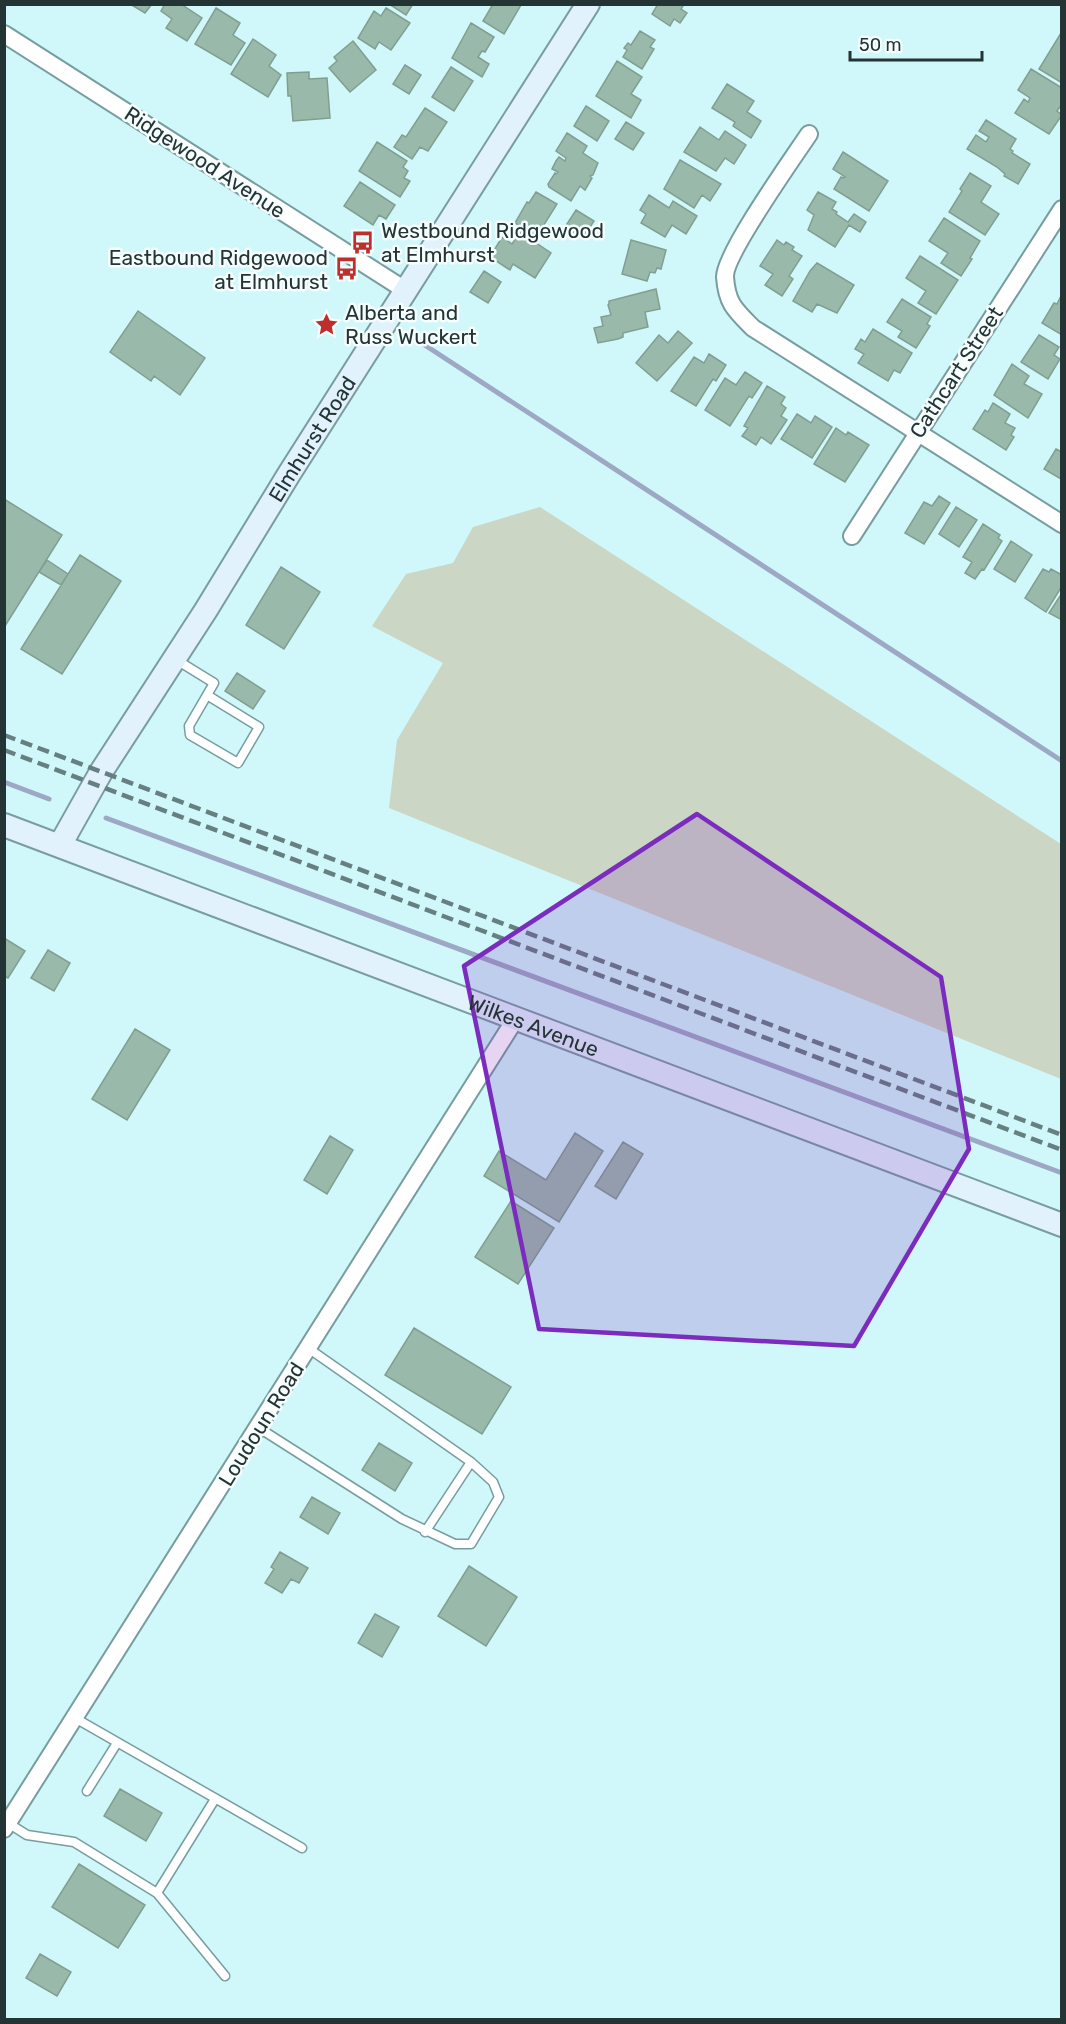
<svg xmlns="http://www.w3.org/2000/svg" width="1066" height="2024" font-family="Rubik,sans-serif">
  <rect width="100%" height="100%" fill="#d0f7f9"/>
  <path fill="#ccd6c4" d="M540 507 1061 844V1079L389 808 397 740 443 663 372 626 406 574 453 563 473 527Z"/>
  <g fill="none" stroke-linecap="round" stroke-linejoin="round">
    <path stroke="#9da8c4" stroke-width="5" d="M414 338 1062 761
      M4 782 49 799
      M106 818 1062 1173"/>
  </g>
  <path fill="#99b9aa" stroke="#809f90" stroke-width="1.5" d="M130 4H152L145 13Z
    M165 4H185L184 6 202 18 187 41 166 28 172 19 161 11Z
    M389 4H413L406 15Z
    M493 4 521 5 504 34 483 21Z
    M658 4H680L683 6 681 9 687 13 680 23 674 19 670 26 652 14Z
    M216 8 240 23 233 35 245 43 231 65 195 44Z
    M386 8 410 23 391 50 379 42 375 49 358 38 374 11 381 16Z
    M471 23 494 37 485 52 482 51 478 57 489 64 482 77 452 58Z
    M640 31 655 40 650 47 654 49 642 69 623 57 627 50 624 48 628 43 631 45Z
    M1061 33H1062V83L1039 69Z
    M253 39 276 55 269 66 281 75 268 97 231 74Z
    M353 41 376 70 350 92 329 68 337 61 334 57Z
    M617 61 642 77 631 94 641 100 631 118 596 96Z
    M405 65 421 75 409 94 393 84Z
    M451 67 473 81 454 111 432 97Z
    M1031 69 1062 88V104L1057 111 1062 115 1049 134 1015 113 1024 99 1028 102 1030 98 1018 90Z
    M309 72V79L327 78 330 118 293 121 291 96H288L287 73Z
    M727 84 754 101 747 112 761 121 751 138 733 126 735 122 712 108Z
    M586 106 609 121 597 141 574 126Z
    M425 108 447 122 428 151 420 147 412 159 394 147 402 135 406 137Z
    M986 120 1016 139 1010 149 1013 151 1012 153 1030 164 1018 184 1004 176 1005 174 997 167 967 149 976 135 986 142 989 137 979 131Z
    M626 122 644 133 633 150 615 139Z
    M700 127 719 140 725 131 746 145 734 164 725 158 716 171 684 152Z
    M567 133 587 146 583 153 598 163 593 175 590 176 592 178 585 190 580 186 571 201 549 187 548 184 555 173 556 174 558 172 552 169 556 161 559 157 565 161 566 158 556 151Z
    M377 142 407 161 403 167 408 171 404 178 410 181 400 197 359 171Z
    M843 152 888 181 869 211 834 189 841 177 843 178 845 177 833 169Z
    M680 160 721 184 710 201 702 195 694 208 664 189Z
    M970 173 991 186 981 202 999 214 985 235 949 212 962 191 960 189Z
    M360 182 395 205 386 219 379 215 373 225 344 206Z
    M536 192 557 204 537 236 515 223 527 202 529 203Z
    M818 192 836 202 832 209 837 212 836 214 848 222 854 214 866 222 860 232 849 225 835 247 808 230 814 215 807 210Z
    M649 195 669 208 673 201 697 216 686 234 672 225 665 237 641 223 646 214 640 210Z
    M576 210 594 221 583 238 565 227Z
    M944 218 980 241 970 258 972 259 961 276 941 263 948 253 929 241Z
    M520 232 551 253 535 278 513 264 510 270 490 257 502 237 512 244Z
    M631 240 666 250 661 269 657 268 655 273 650 272 647 281 622 274Z
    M777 240 784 245 786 242 794 247 792 250 802 256 789 276 793 279 782 296 765 285 773 274 760 266Z
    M920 256 958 280 936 314 918 303 926 291 906 278Z
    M817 263 854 285 837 313 817 304 812 312 793 301 810 271Z
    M484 271 501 282 488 303 470 292Z
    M656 289 660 309 645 312 648 327 623 333V337L618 339 598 343 594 328 603 326 601 317 611 315 608 305 609 304V301Z
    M1061 296H1062V335L1042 323 1054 303 1057 304Z
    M902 299 931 317 927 324 930 326 916 348 898 337 902 331 887 322Z
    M138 311 205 358 180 395 154 376 151 381 110 352Z
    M873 329 912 353 900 373 894 370 888 381 858 363 864 354 855 349 861 339 865 342Z
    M678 331 692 343 657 381 636 363 659 335 668 343Z
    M1039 335 1059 347 1054 355 1060 359 1048 379 1021 362Z
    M709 354 726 365 716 381 713 379 696 406 671 391 694 357 704 363Z
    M1012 364 1029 376 1024 384 1042 394 1028 418 994 395Z
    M745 372 762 383 752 398 749 396 730 426 705 410 725 378 736 385Z
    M767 386 785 397 781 404 786 408 781 416 787 420 771 444 761 437 756 445 742 436 748 428 744 426Z
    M993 403 1010 414 1005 423 1015 428 1011 435 1014 437 1006 450 973 429 985 410 988 412Z
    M797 414 811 423 815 416 832 427 812 458 781 439Z
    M836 428 846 435 848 432 869 445 845 482 814 464Z
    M1056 449 1062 452 1061 479 1044 469Z
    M939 496 950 503 924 544 905 533 924 502 932 506Z
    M4 499 62 535 5 626 4 625Z
    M956 507 977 520 959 547 939 534Z
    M983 524 1000 535 998 538 1002 541 984 570 982 569 975 579 965 573 972 562 963 557Z
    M1011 541 1032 555 1015 582 994 569Z
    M80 555 121 581 62 674 21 649Z
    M47 560 68 574 61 585 39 572Z
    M281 567 320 592 284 649 246 625Z
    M1043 569 1049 572 1051 569 1062 575V586L1046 612 1025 598Z
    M1062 593V620L1049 613Z
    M237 673 265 691 253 709 225 691Z
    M4 938 25 951 8 978 4 976Z
    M48 950 70 963 54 991 31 978Z
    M135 1029 170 1050 127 1120 92 1099Z
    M575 1133 603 1151 559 1222 484 1176 499 1151 546 1180Z
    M330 1136 353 1150 327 1194 304 1180Z
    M623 1142 643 1154 616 1199 595 1186Z
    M511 1201 554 1228 518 1284 475 1257Z
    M414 1328 511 1387 482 1434 385 1375Z
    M379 1443 412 1463 395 1491 362 1470Z
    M312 1497 340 1513 328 1534 300 1517Z
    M280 1552 308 1568 299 1583 291 1579 282 1593 265 1583 274 1569 271 1567Z
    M469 1566 517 1597 486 1646 438 1616Z
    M375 1614 399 1627 382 1657 358 1643Z
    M120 1789 162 1813 146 1841 104 1816Z
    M79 1864 145 1905 118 1948 52 1907Z
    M40 1954 71 1972 57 1996 26 1978Z"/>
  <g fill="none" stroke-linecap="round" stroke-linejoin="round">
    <defs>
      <path id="lane" d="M175 659 214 683 189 726 190 735 238 763 259 727 207 695
        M259 1428 402 1519 455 1544H471L499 1497 493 1482 471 1462 308 1348
        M425 1532 471 1462
        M75 1718 302 1848
        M87 1791 117 1743
        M215 1799 157 1893 225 1976
        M8 1823 27 1835 74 1842 157 1893"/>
      <path id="street" d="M4 34 405 290
        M809 134C793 158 724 255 725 277 727 304 735 310 753 328L1062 524
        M852 536 1062 209
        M4 1829 516 1018"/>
      <g id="secondary">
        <path id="s1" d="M4 825 1062 1225"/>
        <path id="s2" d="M60 845 101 772 206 610 289 474 588 4"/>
      </g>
    </defs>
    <use href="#lane" stroke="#789d9f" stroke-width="11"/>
    <use href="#street" stroke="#789d9f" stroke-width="20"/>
    <use href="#secondary" stroke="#789d9f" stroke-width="26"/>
    <use href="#lane" stroke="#fff" stroke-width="8"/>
    <use href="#street" stroke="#fff" stroke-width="16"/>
    <use href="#secondary" stroke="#e1f2fd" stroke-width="22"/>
    <path stroke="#667f80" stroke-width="4.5" stroke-dasharray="12 6" stroke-linecap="butt" d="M4 735 1062 1135
      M4 750 1062 1150"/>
  </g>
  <path fill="#7b2cbf" fill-opacity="0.2" stroke="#7b2cbf" stroke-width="4.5" stroke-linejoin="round" d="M697 814 941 977 969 1149 854 1346 539 1329 464 966Z"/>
  <defs>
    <symbol id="bus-bare" viewBox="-9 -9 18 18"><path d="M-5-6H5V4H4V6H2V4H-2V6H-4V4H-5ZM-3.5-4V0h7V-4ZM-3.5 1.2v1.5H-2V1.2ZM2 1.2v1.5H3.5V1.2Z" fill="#bd2e2d" stroke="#f5fdfd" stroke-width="2.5" paint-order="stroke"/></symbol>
    <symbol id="sight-bare" viewBox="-9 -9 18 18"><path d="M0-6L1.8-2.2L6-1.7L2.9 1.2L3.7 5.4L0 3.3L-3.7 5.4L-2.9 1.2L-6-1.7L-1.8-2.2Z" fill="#bd2e2d" stroke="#f5fdfd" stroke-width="2.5" paint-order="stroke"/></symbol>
  </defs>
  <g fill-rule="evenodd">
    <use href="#bus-bare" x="346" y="226" width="33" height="33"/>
    <use href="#bus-bare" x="330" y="252" width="33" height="33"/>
    <use href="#sight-bare" x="310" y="308" width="33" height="33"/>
  </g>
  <g text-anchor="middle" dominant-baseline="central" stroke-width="5" stroke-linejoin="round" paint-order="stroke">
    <g font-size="21" fill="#243435" stroke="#f5fdfd">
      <text transform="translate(205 162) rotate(33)">Ridgewood Avenue</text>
      <text transform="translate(956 372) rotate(-57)">Cathcart Street</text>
      <text stroke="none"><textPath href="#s2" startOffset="478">Elmhurst Road</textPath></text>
      <text stroke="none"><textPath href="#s1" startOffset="566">Wilkes Avenue</textPath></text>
      <text transform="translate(261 1424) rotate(-58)">Loudoun Road</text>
    </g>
    <g font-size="21" fill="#243435" stroke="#f5fdfd" text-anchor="start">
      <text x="381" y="230">Westbound Ridgewood<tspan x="381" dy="24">at Elmhurst</tspan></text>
      <text x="328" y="257" text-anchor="end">Eastbound Ridgewood<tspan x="328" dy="24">at Elmhurst</tspan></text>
      <text x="345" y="312">Alberta and<tspan x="345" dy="24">Russ Wuckert</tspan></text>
    </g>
  </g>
  <rect width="1066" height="2024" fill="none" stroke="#243435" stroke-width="12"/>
  <path d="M850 51v9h132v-9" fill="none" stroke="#243435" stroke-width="3"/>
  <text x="859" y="51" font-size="18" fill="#243435" stroke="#f5fdfd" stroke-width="4.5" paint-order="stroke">50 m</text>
</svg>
